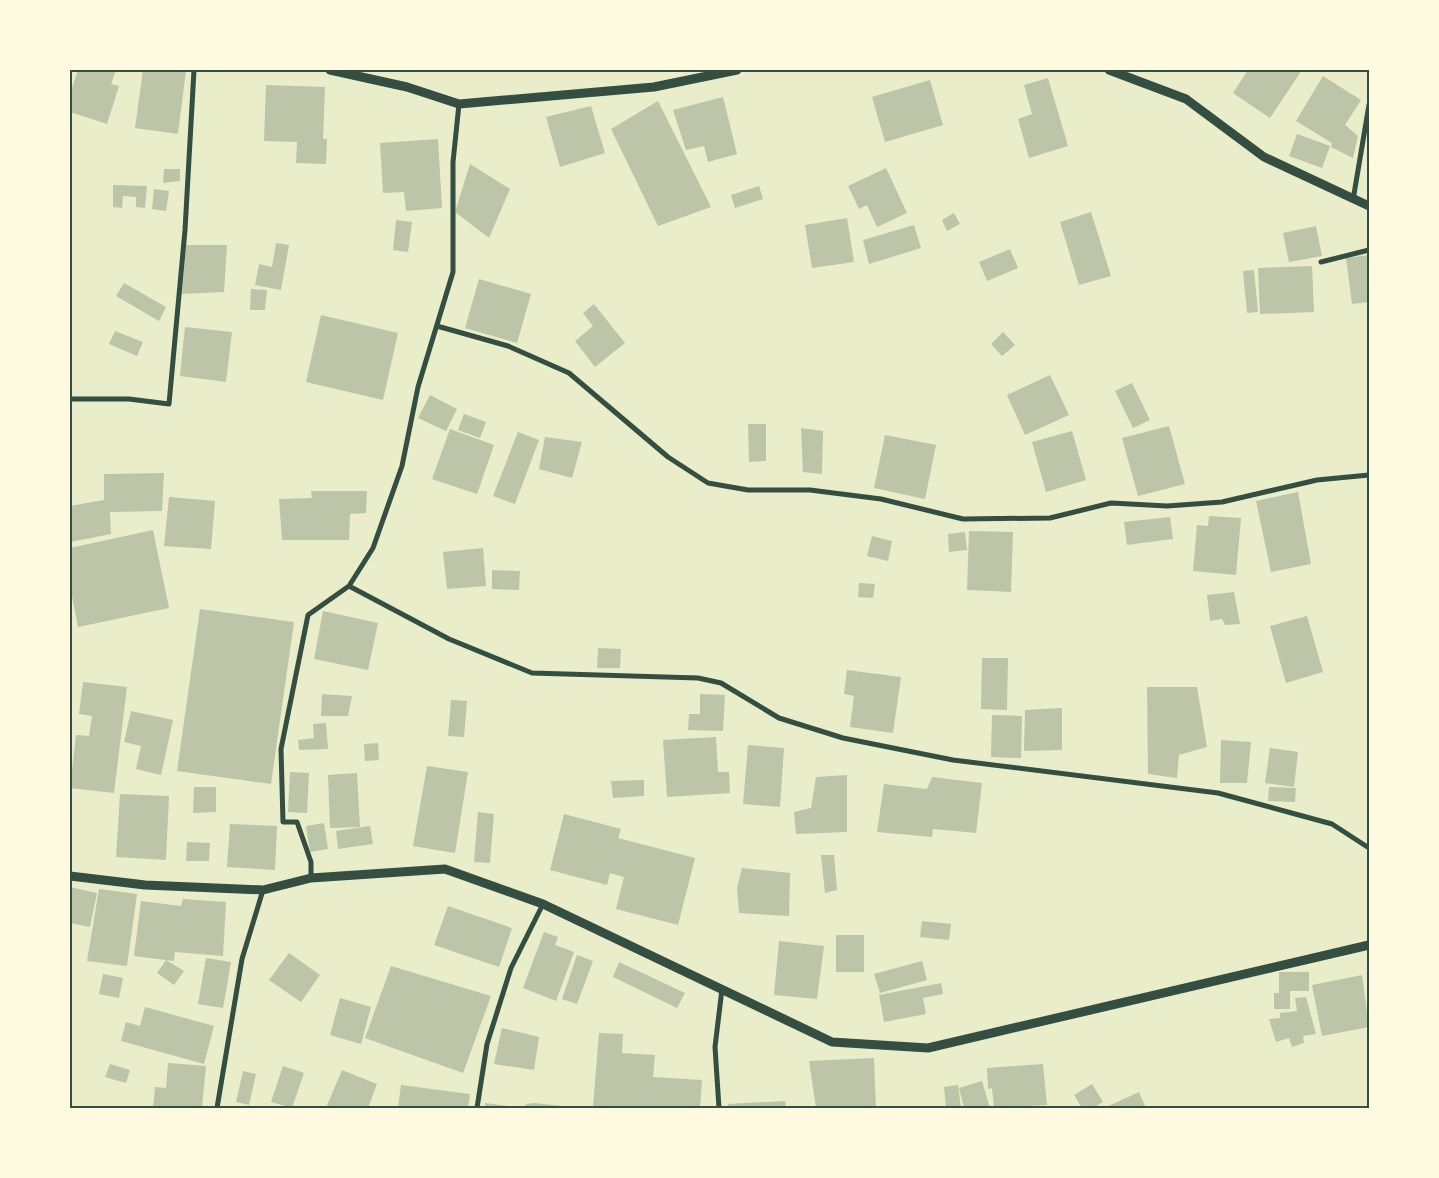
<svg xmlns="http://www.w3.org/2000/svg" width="1439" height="1178" font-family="'Noto Serif',serif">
  <rect width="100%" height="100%" fill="#e9edc9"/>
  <path fill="#bcc5a7" d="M78 70H116L111 84 119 86 107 124 70 112V94Z
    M143 70H186L178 134 135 128Z
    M1248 70H1302L1270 118 1233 93Z
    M1323 76 1361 100 1345 125 1358 136 1353 158 1331 147 1332 143 1296 121Z
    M1048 78 1068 146 1029 158 1018 119 1032 114 1024 85Z
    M930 80 943 125 885 142 872 97Z
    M266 85 325 87 323 139H327L326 164 296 163 297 142 264 141Z
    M723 97 737 154 708 162 704 146 686 150 673 110Z
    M658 101 711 207 658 226 611 129Z
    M591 106 605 153 560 167 546 117Z
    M1297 134 1330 146 1322 168 1289 156Z
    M438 139 442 208 406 211 404 192 383 193 380 143Z
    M470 164 510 189 489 238 455 212Z
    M886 168 907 213 877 227 867 205 859 209 848 186Z
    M164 169H180V181L163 183Z
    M113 185 147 186 145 208 136 207V197L123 196 122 208 113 207Z
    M759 186 763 199 735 208 731 195Z
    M154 189 169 191 166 211 152 209Z
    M1091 212 1111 276 1079 285 1060 222Z
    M954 213 960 224 947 231 942 220Z
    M847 218 854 262 812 268 805 225Z
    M396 220 412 222 408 252 393 250Z
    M914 225 921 248 869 264 863 240Z
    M1316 226 1322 256 1289 262 1283 233Z
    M276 243 289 245 281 290 255 285 259 264 272 267Z
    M186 245H227L224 292 182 294Z
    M1010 249 1018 268 987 281 979 262Z
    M1369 255V302L1352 304 1346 258Z
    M1312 266 1314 312 1260 314 1258 268Z
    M1254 270 1258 312 1247 313 1243 271Z
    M479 279 531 294 517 343 465 328Z
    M124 283 166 307 159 321 116 296Z
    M251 289 267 290 265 310H250Z
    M594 304 625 343 595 367 575 341 593 326 583 313Z
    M321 315 398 333 383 400 306 382Z
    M185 327 232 332 226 382 180 376Z
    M115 331 143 342 137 356 109 344Z
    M1003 332 1015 345 1002 356 991 344Z
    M1050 375 1069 415 1025 435 1007 395Z
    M1132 383 1150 420 1133 428 1115 391Z
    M430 395 457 409 446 431 418 418Z
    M464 414 486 422 480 438 458 430Z
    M748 424H766V461L749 462Z
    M1169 426 1185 484 1138 496 1122 438Z
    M801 428 823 431 822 474 803 472Z
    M450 429 494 445 477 494 432 479Z
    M1072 431 1086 480 1046 492 1032 442Z
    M518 432 539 440 515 504 493 496Z
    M885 435 936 445 925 499 874 488Z
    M545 437 582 442 572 478 539 469Z
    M164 473 162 511 110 512 111 534 70 542V506L104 500V474Z
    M311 491H367L366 513 350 514 349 540H282L279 499 312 498Z
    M1298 492 1311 564 1271 572 1256 501Z
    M169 497 215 501 211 549 164 546Z
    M1209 516 1241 518 1236 575 1193 571 1197 525 1208 526Z
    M1170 517 1173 539 1127 545 1124 522Z
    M153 530 169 608 78 627 70 586V548Z
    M969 531 1013 532 1011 592 967 590Z
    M965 532 967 550 949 552 948 534Z
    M872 536 892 541 888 561 867 556Z
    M483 548 486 586 447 589 443 552Z
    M492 570 520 571 519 590 492 589Z
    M859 583 875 584 873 598 858 597Z
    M1234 592 1240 624 1225 625 1222 619 1210 621 1207 595Z
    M200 609 294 622 271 784 177 771Z
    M323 611 378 623 368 670 314 659Z
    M1307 616 1323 672 1286 683 1270 626Z
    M598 648 621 649 620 668H597Z
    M982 658H1008L1007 710 981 709Z
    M847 670 901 677 893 733 850 727 854 696 844 694Z
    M83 682 127 687 114 793 70 788 76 735 89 736 92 716 79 714Z
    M1147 687H1197L1207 747 1179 755 1177 778 1148 774Z
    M322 694 352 696 348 716H321Z
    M700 694 725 695 723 731 688 730 689 714H700Z
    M451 700 467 701 464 737 448 736Z
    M1062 708V750L1024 751 1025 710Z
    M131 711 173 720 161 775 136 769 141 746 124 742Z
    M992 715 1022 716 1021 758 991 757Z
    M326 723 328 749 299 750 298 740 314 738 313 724Z
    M716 737 718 772H729L730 793 667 797 663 740Z
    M1221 740 1251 742 1247 783H1220Z
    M378 743 379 760 365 761 364 744Z
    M748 745 784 748 780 807 743 804Z
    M1270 748 1298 752 1294 787 1265 783Z
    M427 766 468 772 455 853 413 846Z
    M290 772 309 773 307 813 288 812Z
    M357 773 360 827 330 828 328 775Z
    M847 775V832L796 834 794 812 811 808 816 777Z
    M932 777 982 783 976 833 933 829 932 837 877 832 884 784 927 789Z
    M644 780V796L613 798 611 781Z
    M194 787H216V812L193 813Z
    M1269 787 1296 788 1295 802 1268 801Z
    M120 794 169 796 166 860 116 857Z
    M478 812 494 814 490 863 474 862Z
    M564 814 621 829 618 838 695 858 678 925 616 909 624 877 610 873 607 885 550 870Z
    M324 823 328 849 310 852 306 826Z
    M230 824 277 826 275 870 227 867Z
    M370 826 373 844 338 849 336 831Z
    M187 842 210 843 209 861H186Z
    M821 855H834L837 890 825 893Z
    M742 868 790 873 789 916 739 913 737 888Z
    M70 887 97 893 90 927 70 923Z
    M99 889 137 894 127 966 87 961Z
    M183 899 226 902 223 956 175 952 174 961 134 956 141 901 181 906Z
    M448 906 512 928 499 967 434 945Z
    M922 921 951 924 949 940 920 937Z
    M544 932 558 937 555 945 574 952 556 1001 523 988Z
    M836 935H864V972H836Z
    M779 941 824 946 817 999 774 995Z
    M289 953 320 975 301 1002 269 980Z
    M577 955 593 961 577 1004 562 999Z
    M206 958 231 962 223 1008 198 1004Z
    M166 960 184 971 174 985 157 973Z
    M922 961 927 980 880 993 874 974Z
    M619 962 685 993 677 1008 613 977Z
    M391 966 491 996 463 1073 365 1038Z
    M1279 972H1309V991H1290V1009H1274V993H1279Z
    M103 974 123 978 119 998 99 994Z
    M1362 975 1369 1027 1322 1036 1312 985Z
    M941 983 943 994 923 998 926 1014 884 1022 879 995Z
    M1306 997 1316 1034 1303 1036 1304 1043 1292 1047 1289 1038 1276 1042 1269 1019 1280 1018V1013L1297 1011 1295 998Z
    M340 998 371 1007 361 1044 330 1035Z
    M145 1007 214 1026 204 1064 121 1041 126 1022 140 1026Z
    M502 1028 539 1037 534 1070 494 1064Z
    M599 1033 623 1034 622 1053 655 1055 653 1077 702 1080 700 1108 593 1107Z
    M874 1058 876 1108H816L809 1061Z
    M168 1063 206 1066 202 1108H153L155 1087 166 1088Z
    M110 1064 130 1070 126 1083 105 1077Z
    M1043 1064 1047 1105 994 1108 992 1088 988 1089 987 1068Z
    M283 1066 304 1073 292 1108 271 1102Z
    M342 1070 377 1084 368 1108H326Z
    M243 1071 256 1074 249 1105 236 1102Z
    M982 1081 990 1108H964L959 1088Z
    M1092 1084 1103 1102 1093 1108H1082L1074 1095Z
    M401 1085 470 1094 468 1108H398Z
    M958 1085 961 1108H946L944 1087Z
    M1139 1092 1146 1108H1104Z
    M785 1101 786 1108H729L728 1104Z
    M485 1103 517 1107V1108H485Z
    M534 1103 571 1107V1108H523L527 1104Z"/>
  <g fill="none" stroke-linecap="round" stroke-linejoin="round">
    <path stroke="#344e41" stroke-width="5" d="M1353 200 1369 105
      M1321 262 1369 250
      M437 326 508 346 569 373 668 457 708 483 748 490H810L881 499 963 519 1050 518 1111 503 1167 506 1222 502 1317 480 1369 475
      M70 399H129L169 404 185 230 194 70
      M349 586 449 639 532 673 698 678 721 683 779 718 843 738 953 760 1218 793 1332 824 1369 848
      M311 878V862L297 822H283L281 749 308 615 349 586 373 548 402 466 418 387 453 272V162L459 104
      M217 1108 242 959 263 890
      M477 1108 487 1044 511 968 543 904
      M719 1108 715 1047 722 989"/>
    <path stroke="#344e41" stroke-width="9" d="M330 70 407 87 459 104 654 87 737 70
      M1109 70 1186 99 1264 157 1369 206
      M70 876 145 885 263 890 311 878 445 869 543 904 832 1042 928 1048 1369 945"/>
  </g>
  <rect width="1439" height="1178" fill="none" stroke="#fefae0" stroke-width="142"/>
  <rect x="71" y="71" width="1297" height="1036" fill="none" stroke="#344e41" stroke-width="2"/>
</svg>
